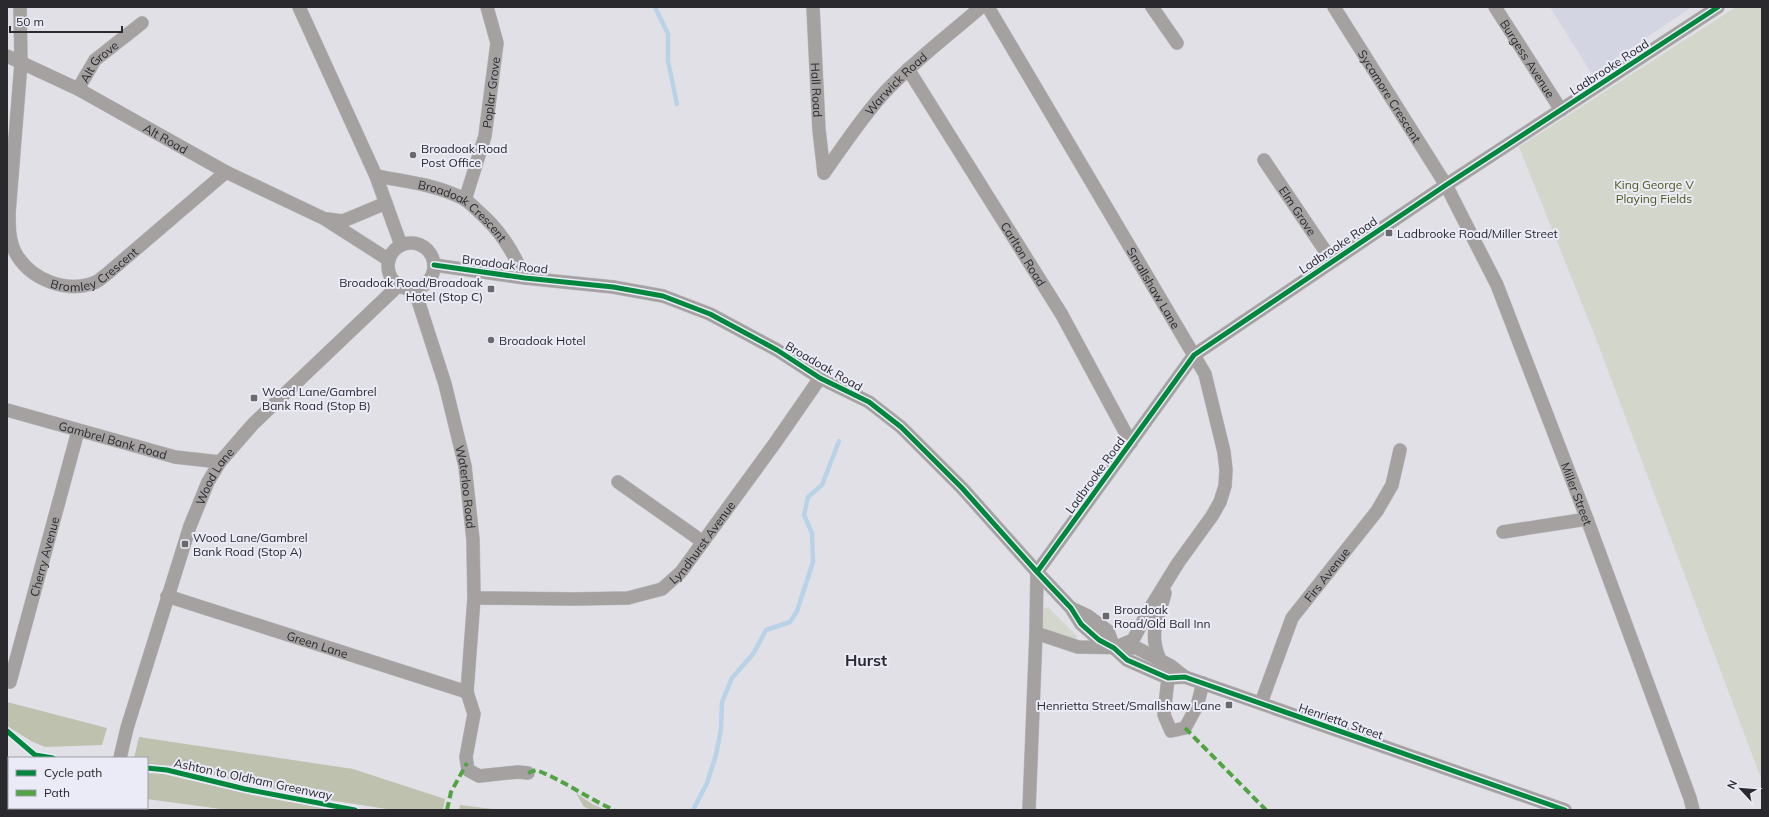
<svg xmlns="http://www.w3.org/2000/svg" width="1769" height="817" font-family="Mulish,sans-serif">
  <rect width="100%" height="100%" fill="#e0e0e6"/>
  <path fill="#d4d5e2" d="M1550 7H1692L1592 74Z"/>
  <path fill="#d3d6ca" d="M1736 7H1762V781L1595 336 1519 147Z
    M1048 607 1077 636 1076 640 1047 629 1043 626 1044 609Z"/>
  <path fill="#bdc1ae" d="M7 702 107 728 102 745 45 747 31 741 7 726Z
    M139 737 353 769 445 799 443 810H393L310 797 173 766 147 764V758H134Z
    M147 773 163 774 257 796 333 810H228L147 799Z
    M576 793 592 804 606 810H592L584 807Z
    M460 805 501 810H459Z"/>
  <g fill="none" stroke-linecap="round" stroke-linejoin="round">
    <path stroke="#b8d3e7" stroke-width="4.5" d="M655 7 668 34V61L677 104
      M693 810 707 783 716 755 721 729 722 702 732 678 753 654 766 630 790 622 797 611 813 562 812 533 804 515 808 497 822 485 839 441"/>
    <defs>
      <g id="street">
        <path id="s1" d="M20 7 21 63 9 213C9 227 9 240 15 252 30 280 67 294 96 282 100 280 104 276 108 273L226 172"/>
        <path d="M299 7 376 176 401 245"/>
        <path id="s2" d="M813 7 819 130 824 173"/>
        <path id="s3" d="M988 7 1205 374 1224 452 1226 470 1225 486 1220 502 1212 516 1178 563 1149 610 1133 640 1114 648"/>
        <path d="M1152 7 1177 43"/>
        <path id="s4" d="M1334 7 1446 185 1497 285 1587 519 1690 798 1693 810"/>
        <path id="s5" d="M1495 7 1561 110"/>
        <path id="s6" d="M7 56 78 89 226 172 325 219 389 260"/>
        <path id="s7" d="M908 69 1062 315 1131 443"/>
        <path id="s8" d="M78 89 95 60 142 23"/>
        <path id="s9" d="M1264 160 1332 261"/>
        <path id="s10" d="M824 173C844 145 862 117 885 92 914 61 949 35 981 7"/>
        <path id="s11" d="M376 176C405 181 437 185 464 199 469 202 474 207 478 211 501 231 512 250 525 278"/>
        <path id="s12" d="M465 200 485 136 497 43 487 7"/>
        <path d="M327 219 343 221 386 203"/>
        <circle cx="411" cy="266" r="23"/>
        <path d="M434 265 525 278 613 287 663 296 710 314 777 350 820 378 869 402 901 427 962 488 1037 572 1071 608 1081 624 1099 640 1114 648 1127 660 1168 678 1185 677 1565 810"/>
        <path id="s13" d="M414 288 445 384 465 466 473 540 474 598 467 692 474 714 466 757 468 770 479 776 518 772 528 773"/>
        <path id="s14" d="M7 410 175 457 220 462"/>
        <path d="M618 482 703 542"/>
        <path d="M1503 532 1587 519"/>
        <path d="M1037 572 1194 355 1446 185 1718 7"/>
        <path id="s15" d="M167 596 467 692"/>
        <path id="s16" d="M474 598 575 599 628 598 662 589 681 572 775 443 820 378"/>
        <path d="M1071 608 1088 616 1108 631 1114 648"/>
        <path d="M1036 633 1078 647 1137 648 1171 666 1185 677"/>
        <path d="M1160 660C1148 633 1158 620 1165 593"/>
        <path d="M1168 678 1164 715 1171 731 1185 728 1197 706 1203 683"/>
        <path id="s17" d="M10 682 78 431"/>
        <path id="s18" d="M1261 703 1292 618 1377 511 1392 485 1400 450"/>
        <path id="s19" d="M120 758 127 728 190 526 208 482 220 462 253 424 399 285"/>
        <path d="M110 810 111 808"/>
        <path d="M1029 810 1036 633 1037 572"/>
      </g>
    </defs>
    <use href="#street" stroke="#bcbcc0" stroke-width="14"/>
    <use href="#street" stroke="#a5a1a0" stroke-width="13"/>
    <path stroke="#51a343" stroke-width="4" stroke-dasharray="8 4" stroke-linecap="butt" d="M1185 728 1266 810
      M528 773 536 770C563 780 587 798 614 810
      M447 810 451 792 467 763"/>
    <defs>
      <path id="cycleway" d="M434 265 525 278 613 287 663 296 710 314 777 350 820 378 869 402 901 427 962 488 1037 572 1071 608 1081 624 1099 640 1114 648 1127 660 1168 678 1185 677 1565 810
        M1037 572 1194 355 1446 185 1718 7
        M7 731 35 755 53 758
        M147 768 167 770 245 789 355 810"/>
    </defs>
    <use href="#cycleway" stroke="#eaebf7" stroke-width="8"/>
    <use href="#cycleway" stroke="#00873e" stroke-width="5"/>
  </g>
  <g fill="#69696e" stroke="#eaebf7" stroke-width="1.5">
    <circle cx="413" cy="155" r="4"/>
    <rect x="1385" y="229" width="8" height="8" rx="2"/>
    <rect x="487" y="285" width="8" height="8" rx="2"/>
    <circle cx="491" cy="340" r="4"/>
    <rect x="250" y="394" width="8" height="8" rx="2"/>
    <rect x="181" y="540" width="8" height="8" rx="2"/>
    <rect x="1102" y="612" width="8" height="8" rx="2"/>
    <rect x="1225" y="701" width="8" height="8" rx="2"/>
  </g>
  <g text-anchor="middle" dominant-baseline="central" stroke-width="4" stroke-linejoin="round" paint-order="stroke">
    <g font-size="12" fill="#29292e" stroke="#eaebf7">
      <text stroke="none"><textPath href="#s5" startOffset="61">Burgess Avenue</textPath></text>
      <text stroke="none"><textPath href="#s8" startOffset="35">Alt Grove</textPath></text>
      <text transform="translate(1609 67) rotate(-33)">Ladbrooke Road</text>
      <text stroke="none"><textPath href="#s10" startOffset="115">Warwick Road</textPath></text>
      <text stroke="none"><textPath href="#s2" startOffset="83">Hall Road</textPath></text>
      <text stroke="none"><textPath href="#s12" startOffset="111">Poplar Grove</textPath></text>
      <text stroke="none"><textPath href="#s4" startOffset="105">Sycamore Crescent</textPath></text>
      <text stroke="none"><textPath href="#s6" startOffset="179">Alt Road</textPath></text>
      <text stroke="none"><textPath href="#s9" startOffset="61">Elm Grove</textPath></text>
      <text stroke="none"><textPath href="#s11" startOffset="96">Broadoak Crescent</textPath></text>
      <text transform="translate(1338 245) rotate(-34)">Ladbrooke Road</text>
      <text stroke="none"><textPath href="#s7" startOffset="218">Carlton Road</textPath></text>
      <text stroke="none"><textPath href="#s1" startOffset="343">Bromley Crescent</textPath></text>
      <text transform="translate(505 264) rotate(7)">Broadoak Road</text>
      <text stroke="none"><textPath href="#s3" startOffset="326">Smallshaw Lane</textPath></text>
      <text transform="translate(824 366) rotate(30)">Broadoak Road</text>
      <text stroke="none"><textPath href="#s14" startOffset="110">Gambrel Bank Road</textPath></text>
      <text transform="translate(1095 475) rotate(-54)">Ladbrooke Road</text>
      <text stroke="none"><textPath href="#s19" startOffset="298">Wood Lane</textPath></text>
      <text stroke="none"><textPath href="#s13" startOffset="206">Waterloo Road</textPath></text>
      <text stroke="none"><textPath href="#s4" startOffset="546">Miller Street</textPath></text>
      <text stroke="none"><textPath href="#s16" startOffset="251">Lyndhurst Avenue</textPath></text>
      <text stroke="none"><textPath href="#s17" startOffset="130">Cherry Avenue</textPath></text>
      <text stroke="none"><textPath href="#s18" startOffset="146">Firs Avenue</textPath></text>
      <text stroke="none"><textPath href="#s15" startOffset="158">Green Lane</textPath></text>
      <text transform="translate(1341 721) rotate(19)">Henrietta Street</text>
      <text transform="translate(253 779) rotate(12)">Ashton to Oldham Greenway</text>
    </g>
    <g font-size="12" fill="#29292e" stroke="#eaebf7" text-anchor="start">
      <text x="421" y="148">Broadoak Road<tspan x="421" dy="14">Post Office</tspan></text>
      <text x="1397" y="233">Ladbrooke Road/Miller Street</text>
      <text x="483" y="282" text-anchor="end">Broadoak Road/Broadoak<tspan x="483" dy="14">Hotel (Stop C)</tspan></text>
      <text x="499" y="340">Broadoak Hotel</text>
      <text x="262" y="391">Wood Lane/Gambrel<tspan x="262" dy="14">Bank Road (Stop B)</tspan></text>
      <text x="193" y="537">Wood Lane/Gambrel<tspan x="193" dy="14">Bank Road (Stop A)</tspan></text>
      <text x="1114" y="609">Broadoak<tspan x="1114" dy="14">Road/Old Ball Inn</tspan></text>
      <text x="1221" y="705" text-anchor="end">Henrietta Street/Smallshaw Lane</text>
    </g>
    <g font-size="12" fill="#4f5617" stroke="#eaebf7">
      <text x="1654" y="184">King George V<tspan x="1654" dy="14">Playing Fields</tspan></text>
    </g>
    <g font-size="16" font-weight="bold" fill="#29292e" stroke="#eaebf7">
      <text x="866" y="660">Hurst</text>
    </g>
  </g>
  <rect width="1769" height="817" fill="none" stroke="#29292e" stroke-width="16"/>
  <rect x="8" y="757" width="140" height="52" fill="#eaebf7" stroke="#9d9da7"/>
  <rect x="16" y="770" width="20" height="6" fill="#00873e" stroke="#9d9da7"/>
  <text x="44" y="777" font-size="12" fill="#29292e">Cycle path</text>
  <rect x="16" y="790" width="20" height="6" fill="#51a343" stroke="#9d9da7"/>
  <text x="44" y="797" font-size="12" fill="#29292e">Path</text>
  <g transform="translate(1741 789) rotate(296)" stroke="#eaebf7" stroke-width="3" paint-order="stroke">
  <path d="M0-3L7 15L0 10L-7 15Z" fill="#29292e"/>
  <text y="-6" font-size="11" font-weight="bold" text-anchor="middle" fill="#29292e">N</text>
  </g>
  <path d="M10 26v6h112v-6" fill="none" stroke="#29292e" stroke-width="2"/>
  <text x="16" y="26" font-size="12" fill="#29292e" stroke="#eaebf7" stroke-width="3" paint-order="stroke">50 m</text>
</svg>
